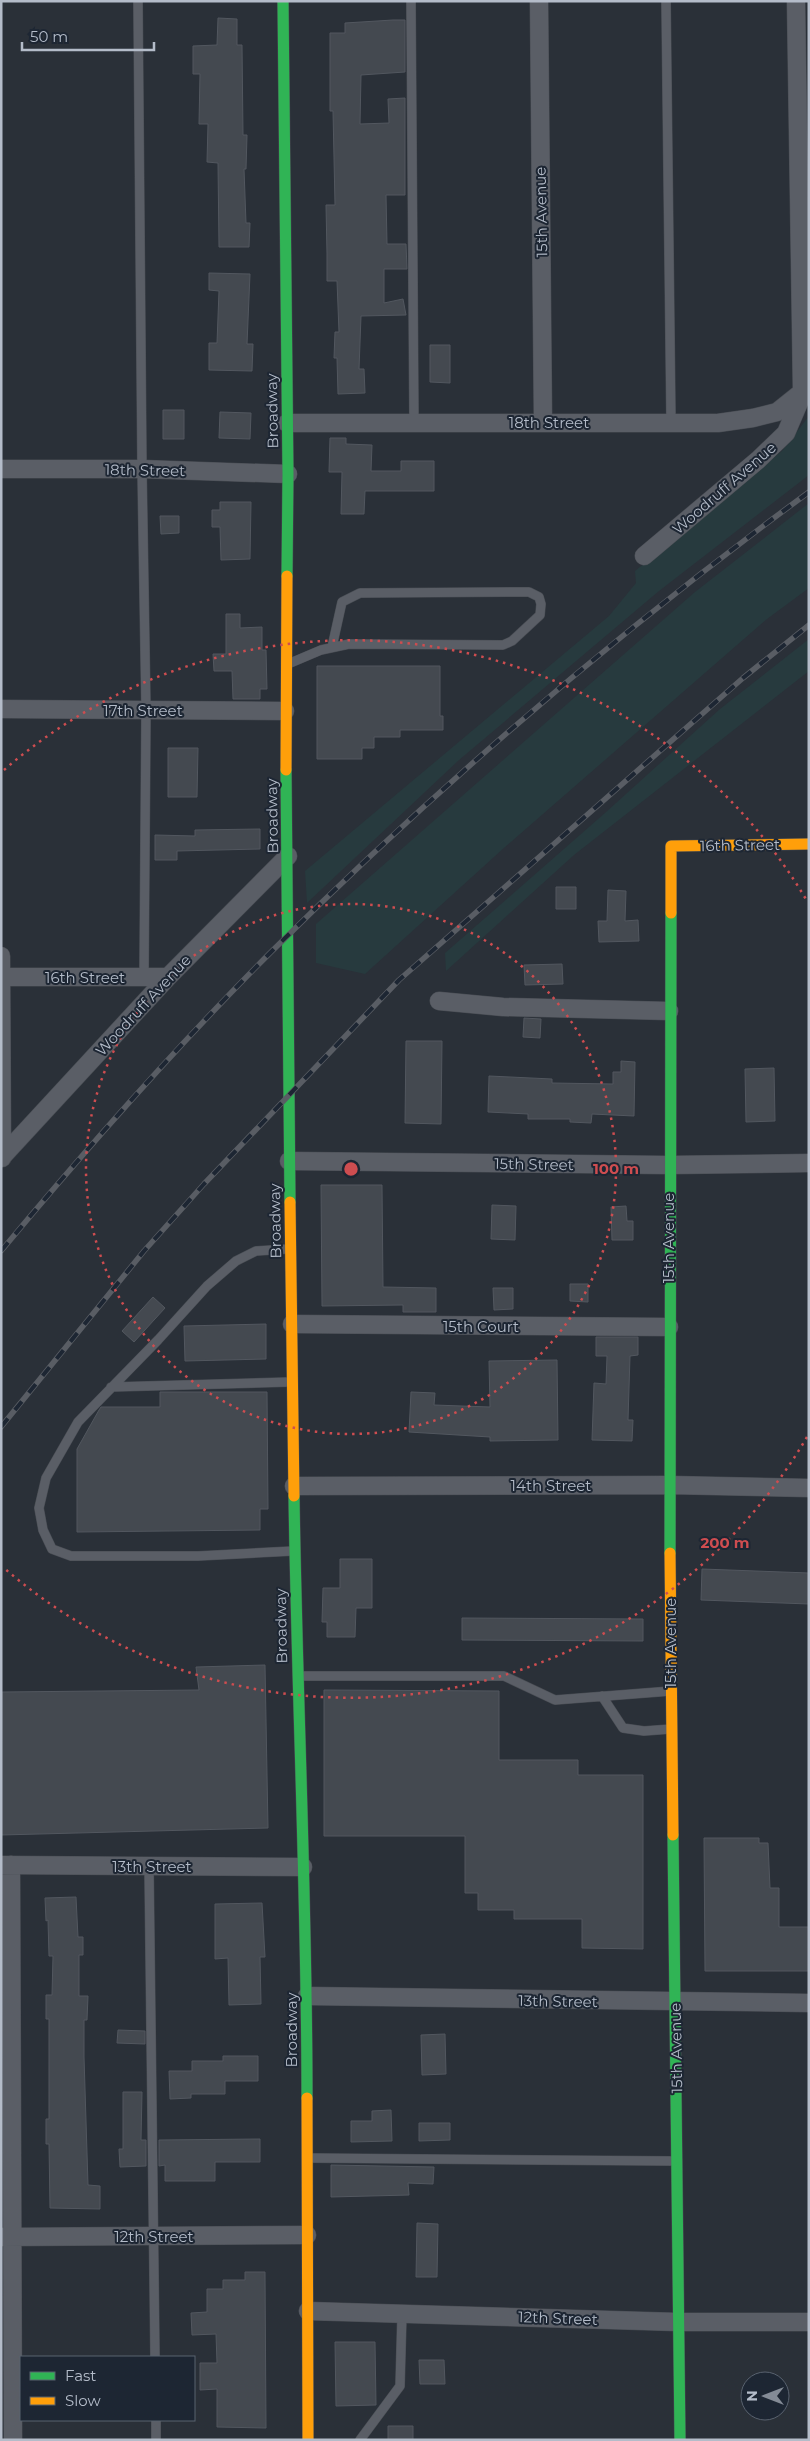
<svg xmlns="http://www.w3.org/2000/svg" width="810" height="2441" font-family="Montserrat,sans-serif">
  <rect width="100%" height="100%" fill="#2a3038"/>
  <path fill="#273a3e" d="M809 416V475L659 591 459 760 307 903 305 871 609 616 636 583 635 571 782 451Z
    M809 503V588L767 619 505 847 365 974 316 963V924L695 592Z
    M809 639V671L574 855 446 971 445 953 605 813 720 709Z"/>
  <path fill="#444950" stroke="#52575f" d="M218 18 237 19V45H242L243 135H247L246 169H244L246 223H250L249 247H219L218 163 207 162 208 124H199L200 74H193V46L217 45Z
    M393 20H405V72L361 75 360 124 389 123 388 99 405 98V195H386L387 244H406L407 269H384V303L403 299 406 315 361 316 359 369H364L365 393 338 394 337 358H334L335 332H339L337 281H327V254L326 205H335L333 111H330V33H345V23Z
    M209 273 250 274 247 344H253L252 371 209 370V343H217L219 291 209 290Z
    M430 345H450V383L430 382Z
    M163 410H184V439H163Z
    M220 412 251 413 250 439 219 438Z
    M330 438H346V444L372 445 371 471H401V461H434V491H365L364 514H341L342 472H329Z
    M220 502H251L250 559 221 560 220 527H212V510H220Z
    M160 516H179V533L161 534Z
    M226 614H240V628L262 627V650H266L267 689H260V699H233L232 671H214L213 654H226Z
    M317 666H440V716H443V730H400V737H374V748H362V759H317Z
    M168 748H198L197 797H168Z
    M260 829V849L177 851V860H155V835L195 836V830Z
    M556 887H576V909H556Z
    M608 890 626 891 625 921 638 920 639 941 599 942 598 921H607Z
    M562 964 563 984 525 985 524 965Z
    M524 1018 541 1019 540 1038 523 1037Z
    M406 1041H442L441 1124 405 1123Z
    M621 1061 635 1062 634 1116 592 1114 591 1123 570 1122V1119H528V1114L488 1112 489 1076 552 1079V1083L613 1084V1072H621Z
    M774 1068 775 1121 746 1122 745 1069Z
    M321 1185H382L383 1287 436 1288V1312H403V1305L322 1306Z
    M492 1205 516 1206 515 1240 491 1239Z
    M626 1206 627 1221H633V1240H612L611 1207Z
    M570 1284H588V1302L570 1301Z
    M493 1288H513V1309L494 1310Z
    M153 1297 165 1308 134 1342 122 1331Z
    M266 1324V1359L185 1361 184 1326Z
    M596 1337H638V1355L630 1356 628 1420H633L632 1441 592 1440 594 1383 606 1384 607 1356H596Z
    M557 1360 558 1440 490 1441V1437L409 1432 411 1392 435 1393 434 1405 490 1407 489 1361Z
    M160 1392H267L268 1509H260V1530L77 1532V1449L99 1410 101 1407H160Z
    M340 1559H372V1608H356L355 1637H327V1622H322L323 1588H340Z
    M702 1569 809 1573V1604L701 1600Z
    M462 1618 643 1619V1641L462 1640Z
    M265 1665 268 1828 1 1835 2 1692 199 1690 196 1667Z
    M324 1690 499 1691V1760H578V1775H643V1949L582 1948V1919H514V1910H478V1893H465V1836H324Z
    M704 1838H759V1843H768L770 1888H779V1927H809V1971H705Z
    M76 1897 78 1937H83V1955H79V1996H88L87 2020H84V2057L88 2185 100 2186V2209L50 2208 49 2144H46V2119H49V2019H46V1995H52L53 1956H49L48 1920 46 1921 45 1898Z
    M262 1903 265 1957H260L261 2004 229 2005 228 1958 215 1959V1904Z
    M118 2030 145 2031V2044L117 2043Z
    M445 2034 446 2074 422 2075 421 2035Z
    M223 2056H258V2081H225V2094H191V2098L170 2099 169 2071H192V2061H223Z
    M123 2092H142L141 2140H146V2166L120 2167 119 2149H123Z
    M391 2110 392 2141 351 2142V2121H372V2111Z
    M419 2123H450V2140L419 2141Z
    M260 2139V2162H215V2181H165V2165L159 2166V2140Z
    M331 2165 434 2167 433 2184 408 2183 409 2195 331 2197Z
    M417 2223 438 2224 437 2277H416Z
    M245 2272H265L266 2428 217 2427V2389L200 2390V2363H217L216 2334 192 2335 191 2313 207 2312V2289H223V2280H245Z
    M335 2342H375L376 2405 336 2406Z
    M419 2360H444L445 2384H420Z
    M388 2426H413V2440H388Z"/>
  <g fill="none" stroke-linecap="round" stroke-linejoin="round">
    <defs>
      <path id="lane" d="M138 1 142 469 146 710 144 977
        M411 1 414 423
        M666 1 671 422
        M288 664 321 650 349 644 503 645 512 641 540 615 541 604 539 597 529 592 360 593 342 602 332 647
        M288 1249 256 1251 236 1261 207 1286 158 1340 78 1422 46 1478 39 1508 43 1530 52 1549 71 1556H198L293 1551
        M111 1387 290 1382
        M300 1676H504L555 1700 671 1691
        M602 1696 623 1728 644 1731 671 1729
        M149 1866 155 2357
        M309 2158 674 2161
        M156 2420V2440
        M360 2440 400 2386 402 2314"/>
      <path id="street" d="M539 1 543 422
        M287 423H718L753 418 777 412 802 392 796 1
        M1 469H142L288 474
        M644 556 758 460 786 433 804 391
        M1 709 285 711
        M1 956 2 1158
        M1 977H168
        M439 1001 503 1007 669 1011
        M1 1158 168 977 288 856
        M289 1161 668 1165 809 1163
        M292 1324 669 1327
        M294 1486 670 1485 809 1488
        M1 1865 303 1867
        M11 1865 13 2440
        M307 1996 809 2003
        M2 2237 307 2235
        M308 2311 678 2322H809"/>
      <path id="fast" d="M283 1 288 474 287 576
        M286 770 290 1202
        M294 1496C297 1697 307 1897 307 2098
        M670 1553 671 913
        M673 1835 680 2440"/>
      <path id="slow" d="M286 770 287 576
        M671 913V846L809 844
        M290 1202 294 1496
        M670 1553 673 1835
        M307 2098 308 2440"/>
    </defs>
    <use href="#lane" stroke="#484c53" stroke-width="10"/>
    <use href="#street" stroke="#484c53" stroke-width="19"/>
    <use href="#fast" stroke="#484c53" stroke-width="12"/>
    <use href="#slow" stroke="#484c53" stroke-width="12"/>
    <use href="#lane" stroke="#5a5e66" stroke-width="9"/>
    <use href="#street" stroke="#5a5e66" stroke-width="18"/>
    <use href="#fast" stroke="#30b455" stroke-width="11"/>
    <use href="#slow" stroke="#ff9f0a" stroke-width="11"/>
    <defs>
      <path id="rail" d="M1 1251C87 1148 176 1047 270 953 438 786 618 632 809 492
        M1 1427 144 1251 204 1184 399 980 743 678 809 625"/>
    </defs>
    <use href="#rail" stroke="#595d64" stroke-width="5.5"/>
    <use href="#rail" stroke="#1d2633" stroke-width="4" stroke-dasharray="11" stroke-linecap="butt"/>
  </g>
  <g fill="none" stroke="#ce4d50" stroke-width="2.5" stroke-dasharray="2.5 5">
    <circle cx="351" cy="1169" r="265"/>
    <path d="M807 1437A529 529 0 0 1 4 1568M4 770A529 529 0 0 1 807 901"/>
  </g>
  <g text-anchor="middle" dominant-baseline="central" stroke-width="4" stroke-linejoin="round" paint-order="stroke">
    <g font-size="15" fill="#b4bcc9" stroke="#1d2633">
      <text transform="translate(541 212) rotate(-91)">15th Avenue</text>
      <text transform="translate(272 411) rotate(-91)">Broadway</text>
      <text x="549" y="422">18th Street</text>
      <text transform="translate(145 470) rotate(1)">18th Street</text>
      <text transform="translate(724 488) rotate(-41)">Woodruff Avenue</text>
      <text x="143" y="710">17th Street</text>
      <text transform="translate(272 816) rotate(-91)">Broadway</text>
      <text transform="translate(740 845) rotate(-1)">16th Street</text>
      <text x="85" y="977">16th Street</text>
      <text transform="translate(143 1005) rotate(-47)">Woodruff Avenue</text>
      <text transform="translate(534 1164) rotate(1)">15th Street</text>
      <text transform="translate(275 1221) rotate(-91)">Broadway</text>
      <text transform="translate(668 1238) rotate(-90)">15th Avenue</text>
      <text x="481" y="1326">15th Court</text>
      <text x="551" y="1485">14th Street</text>
      <text transform="translate(281 1626) rotate(-91)">Broadway</text>
      <text transform="translate(670 1643) rotate(-90)">15th Avenue</text>
      <text x="152" y="1866">13th Street</text>
      <text transform="translate(558 2001) rotate(1)">13th Street</text>
      <text transform="translate(291 2030) rotate(-90)">Broadway</text>
      <text transform="translate(676 2048) rotate(-91)">15th Avenue</text>
      <text x="154" y="2236">12th Street</text>
      <text transform="translate(558 2318) rotate(2)">12th Street</text>
    </g>
  </g>
  <circle cx="351" cy="1169" r="8" fill="#ce4d50" stroke="#1d2633" stroke-width="2.5"/>
  <g font-size="15" text-anchor="middle" font-weight="bold" fill="#ce4d50" stroke="#1d2633" stroke-width="4" stroke-linejoin="round" paint-order="stroke">
    <text x="616" y="1174">100 m</text>
    <text x="725" y="1548">200 m</text>
  </g>
  <rect width="810" height="2441" fill="none" stroke="#b4bcc9" stroke-width="5"/>
  <rect x="20" y="2356" width="175" height="65" fill="#1d2633" stroke="#59626f"/>
  <rect x="30" y="2372" width="25" height="8" fill="#30b455" stroke="#59626f"/>
  <text x="65" y="2381" font-size="15" fill="#b4bcc9">Fast</text>
  <rect x="30" y="2397" width="25" height="8" fill="#ff9f0a" stroke="#59626f"/>
  <text x="65" y="2406" font-size="15" fill="#b4bcc9">Slow</text>
  <g transform="translate(765 2396) rotate(270)"><circle r="24" fill="#1d2633" stroke="#59626f"/>
  <path d="M0-4L9 19L0 12L-9 19Z" fill="#848b96"/>
  <text y="-8" font-size="14" font-weight="bold" text-anchor="middle" fill="#b4bcc9">N</text>
  </g>
  <path d="M22 42v8h132v-8" fill="none" stroke="#b4bcc9" stroke-width="2.5"/>
  <text x="30" y="42" font-size="15" fill="#b4bcc9" stroke="#1d2633" stroke-width="4" paint-order="stroke">50 m</text>
</svg>
